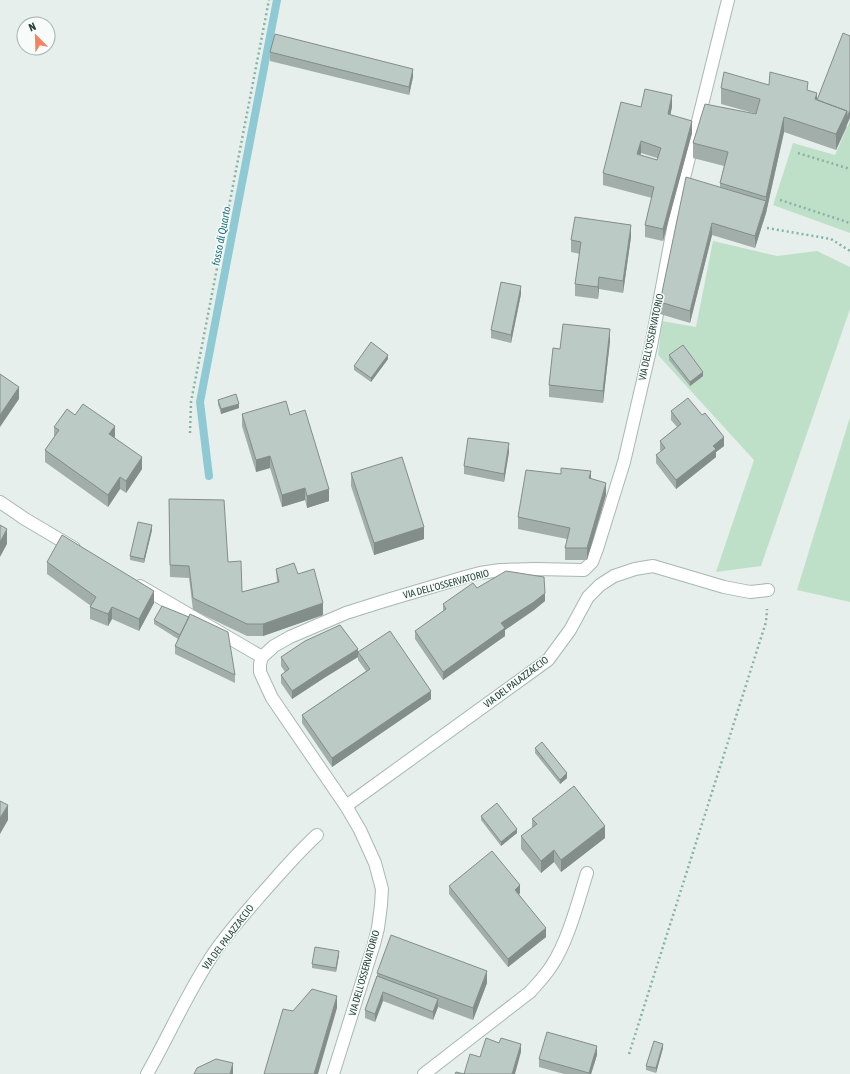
<svg xmlns="http://www.w3.org/2000/svg" width="850" height="1074" font-family="'Asap Condensed',sans-serif">
  <rect width="100%" height="100%" fill="#e6efeb"/>
  <path fill="#bfe0c8" d="M850 121V233L773 205 793 143 835 155Z
    M713 241 777 256 817 251 850 267V309L761 566 716 572 754 460 658 355 662 321 696 327Z
    M850 417V602L797 590Z"/>
  <g fill="none" stroke-linecap="round" stroke-linejoin="round">
    <path stroke="#8ec9d4" stroke-width="8" d="M209 476 200 402 277 0"/>
    <defs>
      <path id="minor" d="M0 502 25 519 74 548
        M140 586 262 657
        M346 806 548 660 570 630 588 597 600 585 614 576 635 569 653 566 724 587 750 592 768 590
        M147 1074C168 1037 185 998 208 962 222 939 241 918 259 897 278 876 296 854 317 835
        M333 1074 374 944 378 928 381 905 382 889 375 863 360 830 346 806 272 698 260 672V664L262 657 274 646 290 637 346 613 384 601 465 577 480 573 500 570 535 569 584 570 592 562 597 549 624 462 651 346 678 202 728 0
        M424 1074 530 992C538 983 546 975 552 965 568 941 578 902 587 873"/>
    </defs>
    <use href="#minor" stroke="#a8b8b2" stroke-width="14"/>
    <path stroke="#86b3a5" stroke-width="2.5" stroke-dasharray="2 3" stroke-linecap="butt" d="M798 153 850 169
      M780 200 850 223
      M767 228 831 239 850 251
      M190 433 191 402 269 0
      M629 1054 766 622 767 609"/>
    <use href="#minor" stroke="#fff" stroke-width="12"/>
  </g>
  <path fill="#a1aea9" fill-rule="evenodd" d="M270 52 413 77 409 95 270 61Z
    M769 85 817 99 847 127 836 150 784 132 766 213 755 248 712 235 690 323 660 314V302L720 187V183L724 166 693 158V143L757 114 721 104V88Z
    M641 107H672L670 115 692 133 663 241 645 237V225L652 198 603 185V173ZM641 153 657 158V160L640 155Z
    M631 237 623 293 599 289 598 299 575 296V284L580 254 571 252V240Z
    M521 294 511 343 491 338V330Z
    M610 341 603 403 549 397V385L560 349Z
    M669 355 703 376 690 386 669 360Z
    M388 359 371 382 354 370V366Z
    M218 400 239 408 221 414 218 404Z
    M671 411 724 446 716 452V457L676 489 656 463V455L661 451 660 450V441L677 427 671 420Z
    M242 414 290 415 329 501 307 508 305 500 282 507 270 468 256 472 242 426Z
    M75 415 115 438 142 469 126 493 120 489 108 507 45 462V450L54 437V427Z
    M509 452 504 482 464 474V466Z
    M351 473 424 539 374 555 351 486Z
    M591 479 606 495 587 560H565V548L567 539 518 529V517Z
    M169 499 228 562 242 592 277 582 276 569 298 574 323 615 263 636H247L193 610 189 578 170 577Z
    M152 530 144 563 130 560V556Z
    M47 562 154 603 139 631 112 619 108 626 90 619V607L91 606 47 574Z
    M477 588 545 601 534 610 505 630V636L443 680 415 639V631L443 611V604Z
    M162 606 235 675V683L175 654V646L178 639 154 624V620Z
    M358 652 431 699 332 767 302 723V715L366 671 358 660Z
    M281 657H358L324 678 292 699 281 683V675L285 672 281 666Z
    M535 748 567 778 560 784 535 753Z
    M481 816 517 833 501 846 481 820Z
    M532 819 605 838 561 872 554 862 541 873 521 849V836L532 828Z
    M449 886 520 893 519 894 546 937 508 967 449 894Z
    M339 955 336 972 312 968V964Z
    M377 973 487 983 473 1020 438 1007 433 1020 383 1001 375 1022 365 1018V1010L377 976Z
    M663 1048 656 1073 646 1070V1066Z
    M597 1055 591 1074H564L539 1067V1059Z"/>
  <path fill="#838d89" d="M413 69V77L409 95V87Z
    M817 93V107L815 99Z
    M672 95V107L668 126V114Z
    M850 110V118L836 150V134L847 111Z
    M784 117V132L766 213 755 248V236L766 201V197Z
    M692 121V133L663 241V229Z
    M641 141V153L637 166V154Z
    M712 223V235L690 323V311Z
    M631 225V237L623 293V281Z
    M599 277V289L598 299V287Z
    M521 286V294L511 343V335Z
    M610 329V341L603 403V391Z
    M388 355V359L371 382V378Z
    M703 372V376L690 386V382Z
    M19 387V399L0 427V415Z
    M239 404V408L221 414V409Z
    M115 426V438L109 434Z
    M724 437V446L716 452V457L676 489V480L713 446Z
    M509 443V452L504 482V474Z
    M270 456V468L256 472V460Z
    M142 457V469L126 493V481Z
    M591 471V483L589 478Z
    M120 477V489L108 507V495Z
    M606 483V495L587 560V548Z
    M305 488V500L282 507V495Z
    M329 489V501L307 508V496Z
    M152 525V530L144 563V559Z
    M424 527V539L374 555V543Z
    M7 529V544L0 557V542Z
    M154 591V603L139 631V619Z
    M545 593V601L534 610 505 630V636L443 680V672L501 623Z
    M323 603V615L263 636V624Z
    M112 607V619L108 626V614Z
    M358 649V657L324 678 292 699V691L324 670Z
    M431 691V699L332 767V758Z
    M567 773V778L560 784V780Z
    M8 805V820L0 834V818Z
    M605 826V838L561 872V860Z
    M517 829V833L501 846V842Z
    M554 850V862L541 873V861Z
    M520 885V893L515 898V890Z
    M546 928V937L508 967V959Z
    M339 951V955L336 972V968Z
    M487 971V983L473 1020V1008Z
    M383 992V1001L375 1022V1014Z
    M337 996V1008L318 1074H314Z
    M438 999V1007L433 1020V1012Z
    M521 1044V1052L515 1074H512Z
    M663 1044V1048L656 1073V1068Z
    M597 1046V1055L591 1074H589Z
    M233 1063V1074H230Z"/>
  <path fill="#bbcac4" stroke="#838d89" fill-rule="evenodd" d="M843 33 850 36V110L847 118V111L817 100Z
    M275 34 413 69 409 87 270 52Z
    M724 72 769 85 770 72 808 82 807 90 817 93 815 99 847 111 836 134 784 117 766 197 720 183 728 152 693 143 705 104 756 114 760 99 721 88Z
    M645 89 672 95 668 114 692 121 663 229 645 225 654 187 603 173 621 102 641 107ZM641 141 661 148 657 160 637 154Z
    M686 177 766 201 755 236 712 223 690 311 660 302Z
    M575 217 631 225 623 281 599 277 598 287 575 284 581 242 571 240Z
    M501 282 521 286 511 335 491 330Z
    M563 324 610 329 603 391 549 385 553 348 560 349Z
    M371 342 388 355 371 378 354 366Z
    M683 345 703 372 690 382 669 355Z
    M0 374 19 387 0 415Z
    M236 394 239 404 221 409 218 400Z
    M688 398 702 415 705 413 724 437 713 446 716 449 676 480 656 455 665 448 660 441 681 424 671 411Z
    M286 401 290 415 305 410 329 489 307 496 305 488 282 495 270 456 256 460 242 414Z
    M83 404 115 426 109 434 142 457 126 481 120 477 108 495 45 450 59 430 54 427 67 409 75 415Z
    M468 438 509 443 504 474 464 466Z
    M402 457 424 527 374 543 351 473Z
    M561 468 591 471 589 478 606 483 587 548H565L570 528 518 517 526 470 561 474Z
    M169 499 224 500 228 562 241 561 242 592 279 582 276 569 294 563 298 574 314 569 323 603 263 624H247L193 598 189 566 170 565Z
    M138 522 152 525 144 559 130 556Z
    M0 525 7 529 0 542Z
    M62 535 154 591 139 619 112 607 108 614 90 607 96 597 47 562Z
    M506 571 544 577 545 593 534 602 501 623 505 628 443 672 415 631 446 609 443 604 473 583 477 588Z
    M162 606 189 617 180 635 154 620Z
    M190 614 228 632 235 675 175 646Z
    M340 625 358 649 324 670 292 691 281 675 289 669 281 657 305 641Z
    M390 631 431 691 332 758 302 715 370 669 358 652Z
    M542 742 567 773 560 780 535 748Z
    M574 786 605 826 561 860 554 850 541 861 521 836 537 824 532 819Z
    M0 801 8 805 0 818Z
    M497 803 517 829 501 842 481 816Z
    M492 851 520 885 515 890 546 928 508 959 449 886Z
    M391 935 487 971 473 1008 377 973Z
    M315 947 339 951 336 968 312 964Z
    M377 976 438 999 433 1012 383 992 375 1014 365 1010Z
    M312 989 337 996 314 1074H264L283 1009 293 1011Z
    M547 1032 597 1046 589 1073 539 1059Z
    M486 1038 499 1043 501 1038 521 1044 512 1074H455L456 1072 464 1074 470 1054 480 1057Z
    M654 1041 663 1044 656 1068 646 1066Z
    M216 1059 233 1063 230 1074H194L197 1068Z"/>
  <g text-anchor="middle" dominant-baseline="central" stroke-width="3" stroke-linejoin="round" paint-order="stroke">
    <g font-size="10" fill="#24423a" stroke="#f7fbf9">
      <text transform="translate(651 337) rotate(-78)">VIA DELL'OSSERVATORIO</text>
      <text transform="translate(446 584) rotate(-15)">VIA DELL'OSSERVATORIO</text>
      <text transform="translate(516 682) rotate(-37)">VIA DEL PALAZZACCIO</text>
      <text transform="translate(228 937) rotate(-53)">VIA DEL PALAZZACCIO</text>
      <text transform="translate(364 973) rotate(-74)">VIA DELL'OSSERVATORIO</text>
    </g>
    <g font-size="11" font-style="italic" fill="#1c6f80" stroke="#f7fbf9">
      <text transform="translate(221 236) rotate(-79)">fosso di Quarto</text>
    </g>
  </g>
  <g transform="translate(36 36) rotate(337)"><circle r="19" fill="#f7fbf9" stroke="#a3b1ad"/>
  <path d="M0-3L7 15L0 10L-7 15Z" fill="#f4845f"/>
  <text y="-6" font-size="11" font-weight="bold" text-anchor="middle" fill="#24423a">N</text>
  </g>
</svg>
